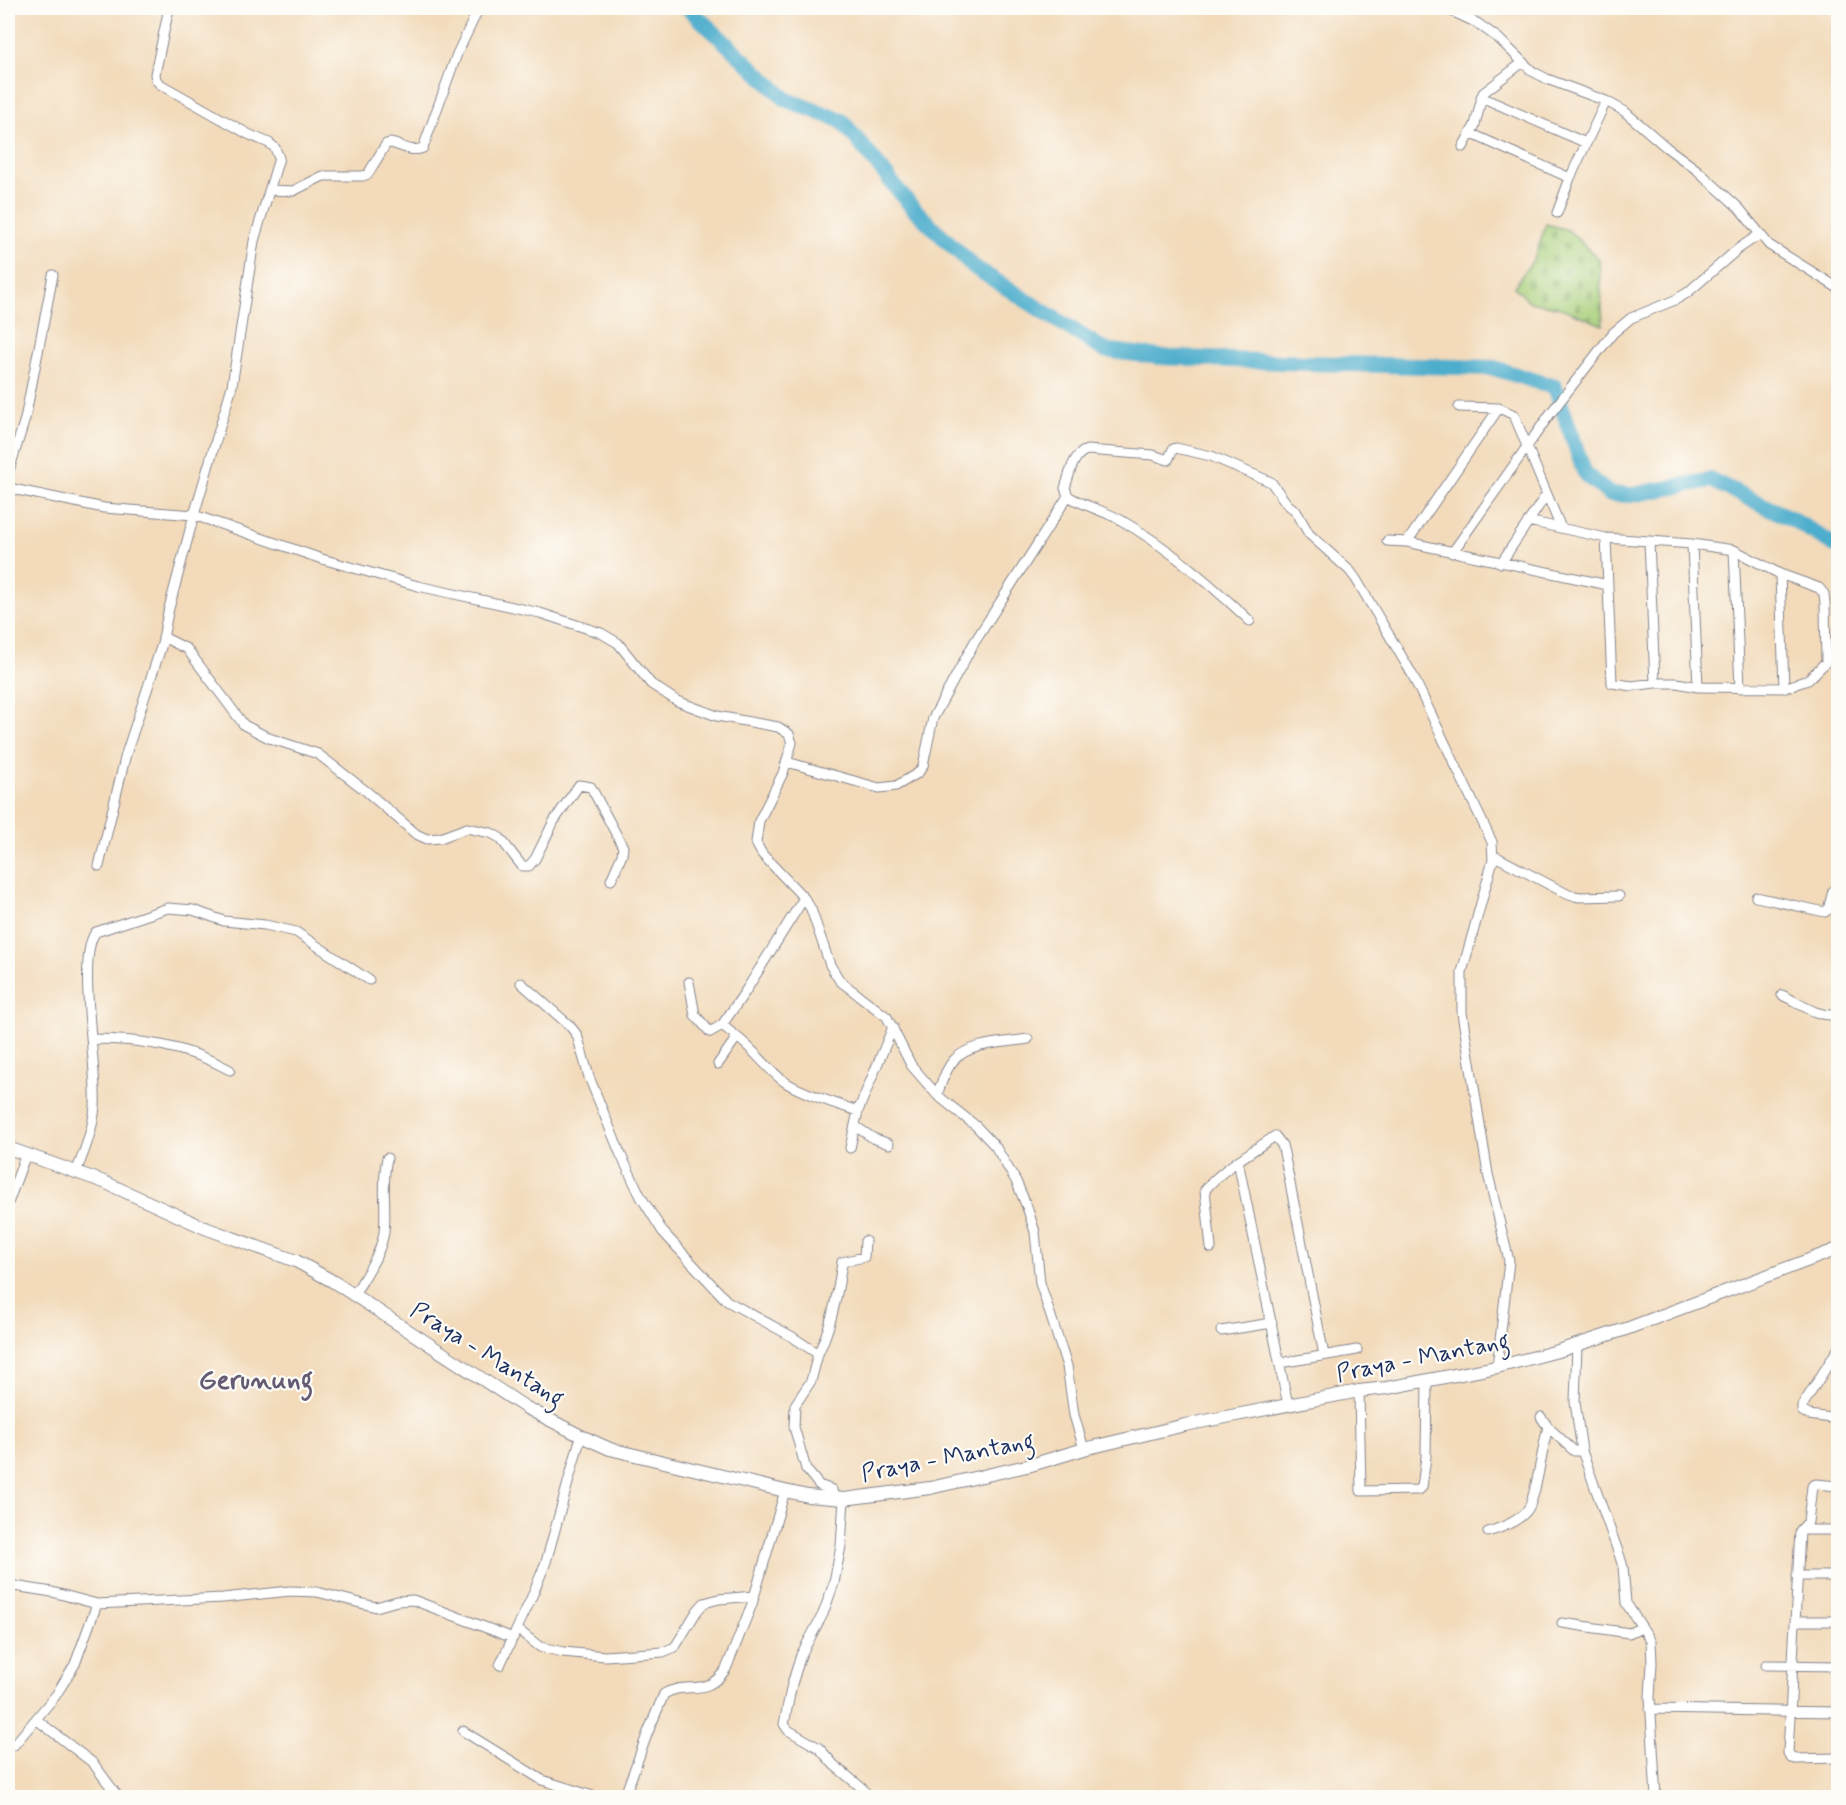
<svg xmlns="http://www.w3.org/2000/svg" width="1846" height="1805" font-family="Mynerve,sans-serif">
  <defs>
    <pattern id="cemetery-stones" width="16" height="16" patternUnits="userSpaceOnUse" patternTransform="scale(1.5)"><rect width="16" height="16" fill="#a7ce78"/><path d="M2 7V4a2 2 0 0 1 4 0v3zM10 15v-3a2 2 0 0 1 4 0v3z" fill="#8fb16a"/></pattern>
  </defs>
  <rect width="100%" height="100%" fill="#fdfcf7"/>
  <filter id="ink" filterUnits="userSpaceOnUse"><feTurbulence type="fractalNoise" baseFrequency=".0167" numOctaves="2"/><feDisplacementMap in="SourceGraphic" scale="12" xChannelSelector="R" yChannelSelector="G"/><feConvolveMatrix kernelMatrix="1 2 1 2 8 2 1 2 1" color-interpolation-filters="sRGB"/></filter>
  <filter id="wash" filterUnits="userSpaceOnUse"><feTurbulence type="fractalNoise" baseFrequency=".008" numOctaves="4" result="noise"/><feDisplacementMap in="SourceGraphic" scale="24" xChannelSelector="R" yChannelSelector="G"/><feGaussianBlur stdDeviation="1.35" result="paint"/><feColorMatrix in="noise" values="0 0 0 0 0 0 0 0 0 0 0 0 0 0 0 0 0 1.4 0 .05"/><feComposite in="paint" operator="in"/></filter>
  <g filter="url(#wash)">
    <rect width="100%" height="100%" fill="#f2daba"/>
    <path fill="url(#cemetery-stones)" stroke="#617e6b" stroke-width="1.5" d="M1546 224 1568 230 1599 259 1603 325 1561 308 1530 302 1514 287 1535 257Z"/>
    <g fill="none" stroke-linecap="round" stroke-linejoin="round">
      <path stroke="#4dadcc" stroke-width="16" d="M688 8 787 100 842 121 911 206 974 267 1104 350 1160 357 1307 363 1494 368 1555 387 1585 474 1609 494 1632 495 1711 480 1790 518 1838 547"/>
    </g>
  </g>
  <g filter="url(#ink)">
    <g fill="none" stroke-linecap="round" stroke-linejoin="round">
      <defs>
        <path id="minor" d="M1445 8 1477 23 1498 38 1532 71 1547 79 1606 101 1624 111 1666 147 1697 170 1739 208 1769 245 1838 288
          M1481 97 1586 143
          M1472 134 1570 178
          M1463 147 1475 125 1483 93 1522 63
          M270 190 293 191 323 176H363L368 174 386 144 390 143C402 145 410 153 423 148L457 54 477 12
          M1557 213 1570 178 1606 101
          M1459 407 1499 408 1514 415 1561 528
          M8 474 25 419 53 275
          M8 488 104 508 194 515 322 559 418 586 540 613 601 633 618 643 651 684 677 701 717 716 778 727 789 734 792 743 783 773 759 821 756 843 762 854 804 898 811 909 830 965 840 981 887 1017 911 1065 937 1095 976 1126 995 1146 1016 1181 1027 1207 1035 1232 1040 1283 1067 1366 1074 1415 1084 1449
          M1068 496C1084 506 1102 510 1119 519 1168 547 1209 583 1250 621
          M1528 521 1606 538 1692 544 1734 550 1780 574 1819 588 1824 594 1825 603 1826 662 1808 680 1784 688 1698 687 1677 683H1655L1632 686 1612 683 1606 538
          M1387 541 1407 542 1608 585
          M1649 541 1655 683
          M1407 542 1499 408
          M1692 544 1698 687
          M1734 550 1740 688
          M1452 553 1550 414 1613 333 1631 318 1675 300 1687 293 1738 249 1760 234
          M1501 563 1546 495
          M1780 574 1784 688
          M163 637 187 649 244 725 269 738 318 754 366 791 416 834 427 839 440 838 467 828 491 833 500 838 522 866H529L535 859 554 821 579 785 591 787 623 847 622 855 611 880
          M787 762 879 788 896 786 918 773 923 766 933 718 974 643 1068 496 1065 488C1070 474 1072 455 1087 450L1153 455 1168 460 1173 449 1176 448 1211 456 1271 482 1287 504 1296 511 1309 534 1350 571 1356 579 1412 674 1492 842 1493 860 1462 972V1013L1488 1174 1509 1261 1497 1367
          M1493 855 1569 895 1580 897 1619 896
          M99 866 126 754 162 644 168 612 194 515 232 386 254 241 279 158 275 148 269 143 248 134 160 84 156 80 155 74 169 8
          M1756 897 1825 912 1828 910 1833 891 1838 889
          M689 982 695 1015 710 1032 722 1025
          M521 983 570 1026 577 1035 589 1077 620 1153 641 1197 663 1232 727 1301 791 1336 818 1354 811 1381 795 1405 794 1427 806 1469 819 1485 832 1490 834 1499
          M1782 995C1802 1004 1815 1017 1838 1015
          M737 1037C754 1050 765 1066 781 1079 795 1091 839 1105 858 1111
          M92 1039C141 1039 187 1046 230 1070
          M718 1064 737 1037 722 1025 745 992 804 898
          M937 1095C941 1084 945 1070 953 1061 970 1042 1005 1043 1028 1039
          M855 1126 873 1138 889 1144
          M850 1148 858 1111 893 1027
          M1238 1161 1288 1405
          M76 1172C85 1150 93 1129 95 1106 98 1071 76 954 96 932L168 908 193 910 224 921 265 925 296 932 369 980
          M8 1203 26 1154
          M1211 1248 1205 1190C1223 1168 1252 1152 1275 1136L1282 1145 1284 1153 1324 1355
          M354 1295C365 1276 381 1254 384 1232 387 1207 381 1185 387 1158
          M1221 1331 1272 1323
          M1577 1345 1575 1402 1582 1451 1620 1557 1623 1567 1626 1603 1651 1641 1652 1663 1650 1697 1656 1798
          M1838 1349 1802 1406V1411L1809 1415 1838 1419
          M818 1354C832 1325 838 1294 842 1262L864 1257 865 1241
          M1280 1363 1357 1350
          M1359 1391 1361 1491 1419 1490 1422 1487 1426 1457 1427 1380
          M1541 1417 1548 1427 1574 1451H1582
          M1838 1486 1816 1484 1812 1486 1808 1522 1800 1531 1788 1753 1791 1758 1796 1759 1838 1758
          M844 1499 841 1546 834 1583 823 1614 801 1655 792 1684 784 1724 788 1730 819 1748 834 1765 863 1789 869 1798
          M1801 1530H1838
          M1488 1532C1501 1528 1520 1521 1528 1509 1536 1497 1543 1444 1548 1427
          M1797 1576H1838
          M8 1585 52 1592 97 1604 223 1598 290 1591 317 1592 376 1607 397 1601 413 1600 513 1638
          M1795 1621H1838
          M1562 1623 1629 1633 1642 1627
          M517 1629 540 1647 563 1652 605 1656 663 1652 675 1647 697 1611 704 1603 719 1599 754 1596
          M500 1665 530 1601 546 1562 581 1436
          M1766 1665 1838 1666
          M1650 1709 1838 1712
          M37 1720 93 1763 119 1798
          M463 1731 542 1780 599 1798
          M8 1746 14 1745 56 1695 75 1664 97 1604
          M624 1798 648 1732 664 1694C688 1680 705 1699 726 1669L752 1604 785 1491"/>
        <path id="major" d="M8 1148 104 1182 205 1228 296 1261 334 1282 525 1407 581 1436 610 1449 785 1491 808 1496 844 1499 930 1488 1031 1465 1084 1449 1185 1425 1359 1391 1387 1388 1497 1367 1558 1351 1626 1329 1838 1249"/>
      </defs>
      <use href="#minor" stroke="#86848c" stroke-width="11"/>
      <use href="#major" stroke="#86848c" stroke-width="14"/>
      <use href="#minor" stroke="#fff" stroke-width="9"/>
      <use href="#major" stroke="#fff" stroke-width="12"/>
    </g>
  </g>
  <g text-anchor="middle" dominant-baseline="central" stroke-width="4.5" stroke-linejoin="round" paint-order="stroke">
    <g font-size="24" fill="#1b2f5e" stroke="#fdfcf7">
      <text transform="translate(487 1355) rotate(32)">Praya - Mantang</text>
      <text transform="translate(1423 1358) rotate(-11)">Praya - Mantang</text>
      <text transform="translate(948 1458) rotate(-11)">Praya - Mantang</text>
    </g>
    <g font-size="27" font-weight="bold" fill="#655c74" stroke="#fdfcf7">
      <text x="256" y="1380">Gerunung</text>
    </g>
  </g>
  <rect width="1846" height="1805" fill="none" stroke="#fdfcf7" stroke-width="30"/>
</svg>
